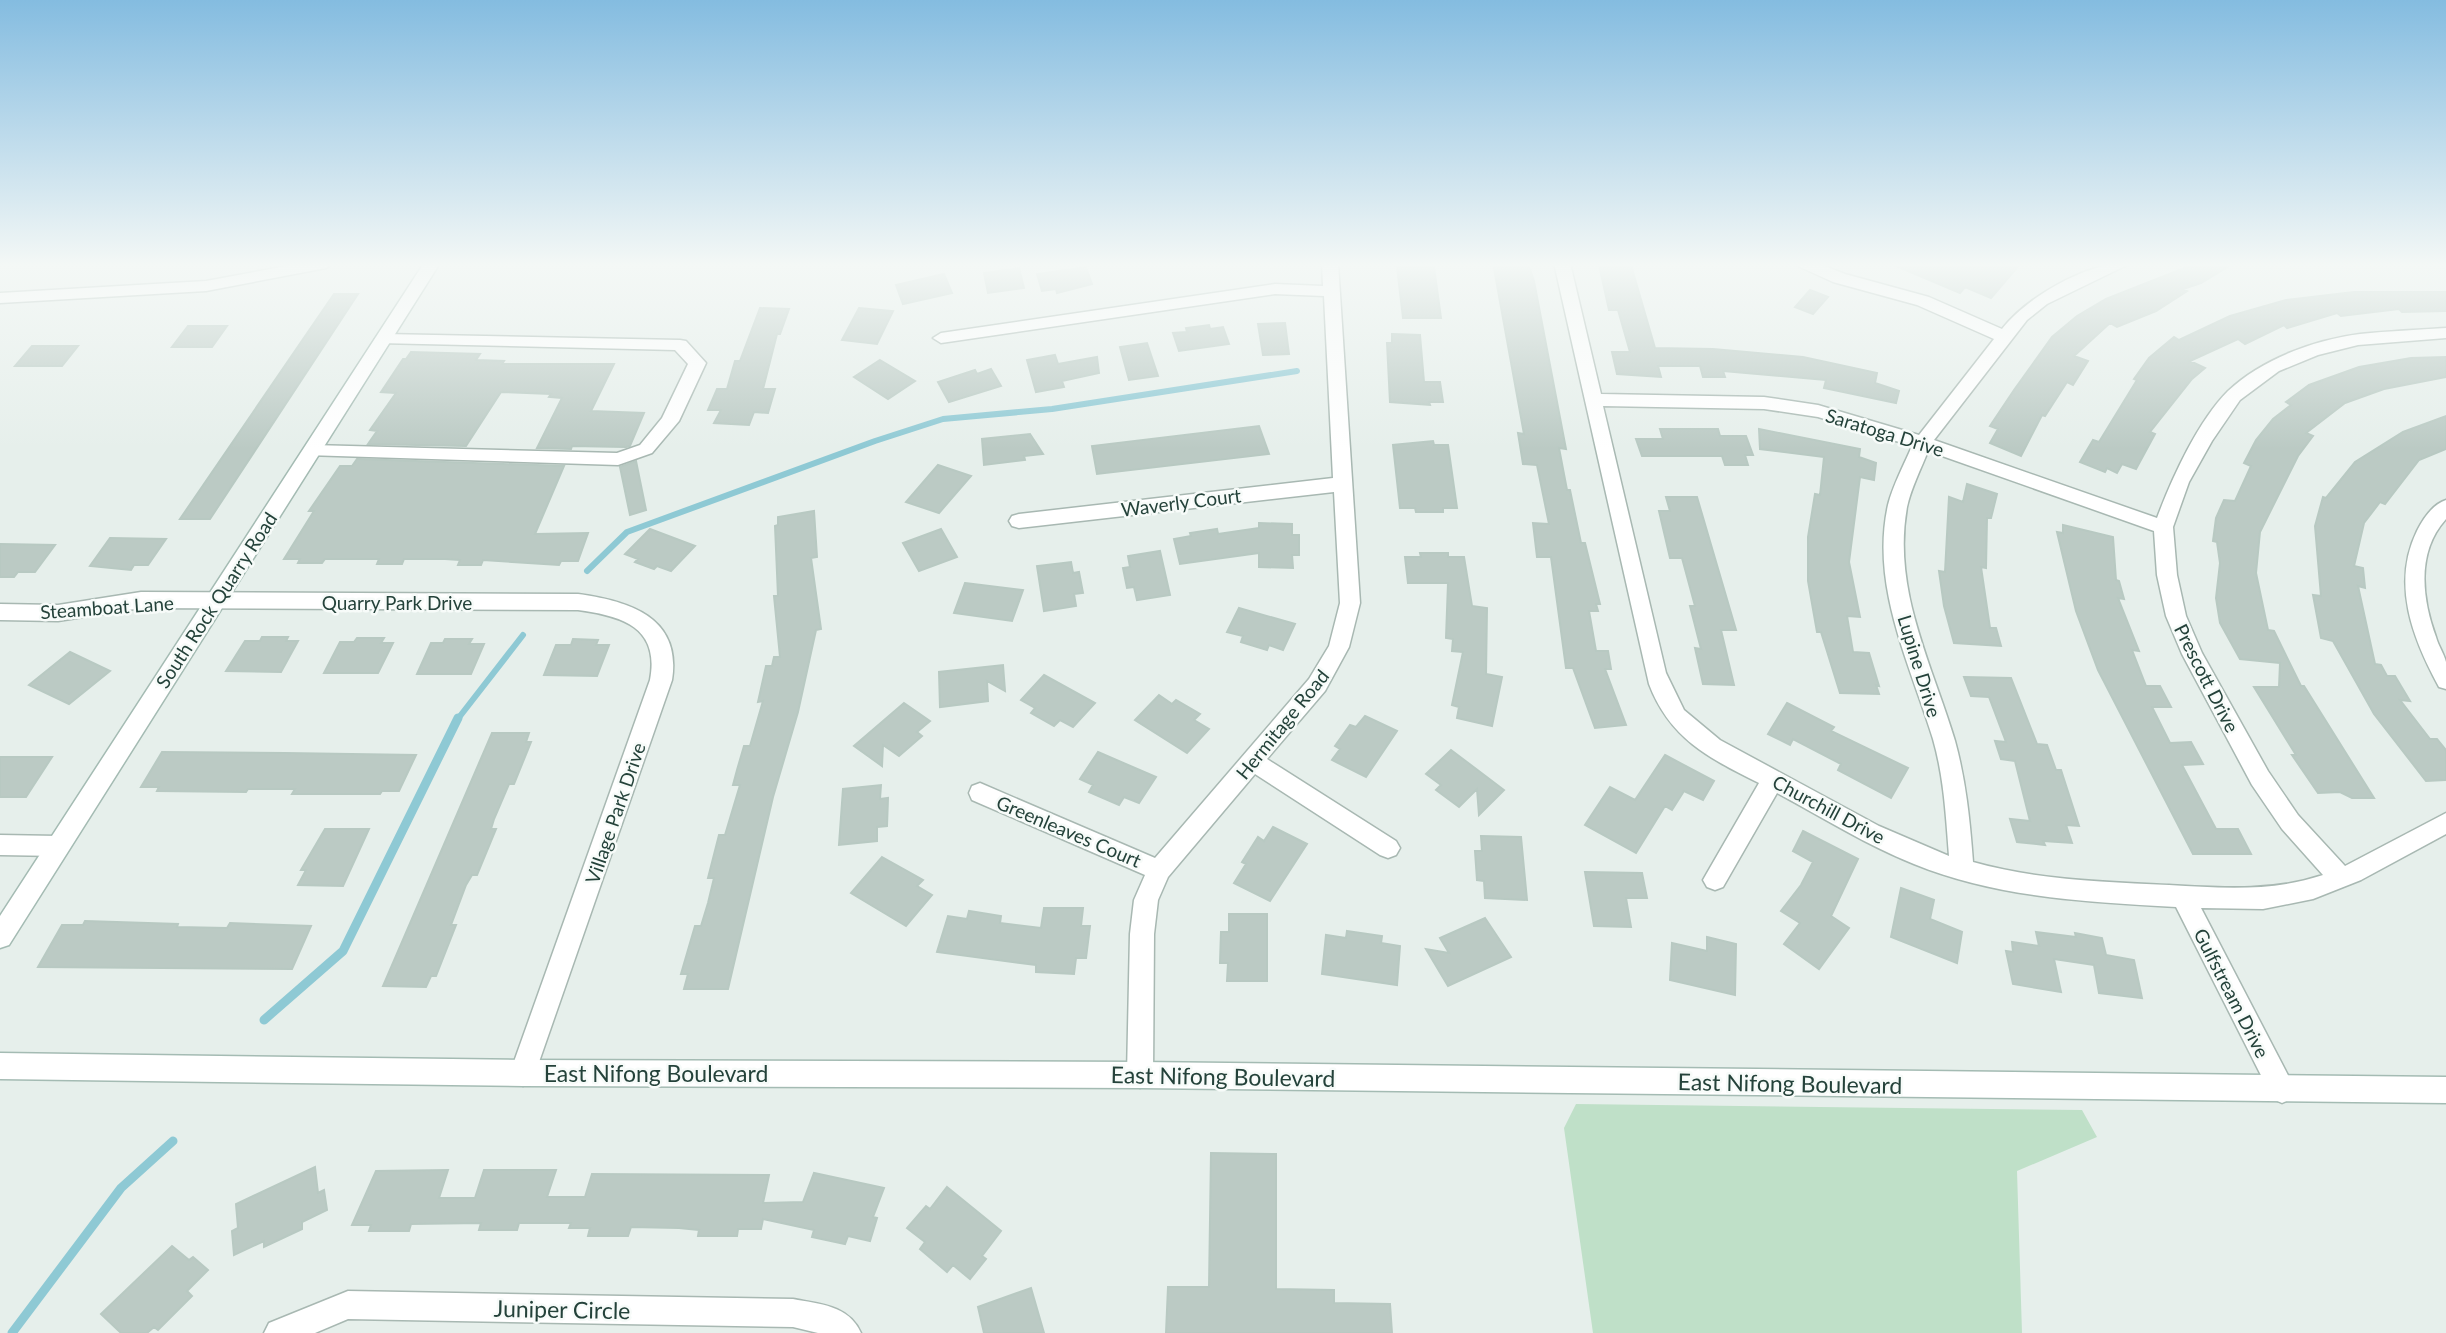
<svg xmlns="http://www.w3.org/2000/svg" width="2446" height="1333" font-family="Lato,sans-serif">
  <rect width="100%" height="100%" fill="#e6efeb"/>
  <path fill="#bfe0c8" d="M1576 1104 2082 1110 2097 1137 2017 1171 2022 1333H1593L1564 1128Z"/>
  <g fill="none" stroke-linecap="round" stroke-linejoin="round">
    <path stroke="#8ec9d4" stroke-width="6" d="M587 571 627 532 875 441 943 419 1052 409 1297 371
      M457 720 523 635"/>
    <path stroke="#8ec9d4" stroke-width="9" d="M264 1020 343 951 458 718
      M12 1333 121 1188 173 1141"/>
  </g>
  <path fill="#bbcac4" stroke="#b8c9c2" stroke-width="2" d="M1493 263H1528L1534 281 1566 449 1559 448 1567 490H1570L1581 543H1585L1600 604H1596L1598 611H1589L1596 651H1608L1611 669H1605L1626 725 1595 728 1573 668H1566L1551 557H1537L1533 523 1549 524 1537 465 1523 464 1518 433 1524 434Z
    M1889 263H2021L1991 298 1965 287 1960 293Z
    M2197 263H2234L2201 283 2183 289 2187 291 2156 311 2117 327 2110 323 2074 356 2088 361 2073 385 2067 382 2045 416 2042 415 2021 456 1990 443 1998 429 1990 426 2014 390 2052 337 2077 316 2106 299Z
    M1599 265H1631L1655 348 1713 349 1803 357 1877 373 1875 383 1899 391 1896 403 1824 388 1826 380 1723 371 1725 377H1703L1700 366H1658L1661 377 1617 374 1612 352H1630L1618 310H1609Z
    M1086 267 1092 284 1057 293 1056 289 1042 291 1037 274Z
    M1397 267H1434L1441 318H1403Z
    M1019 268 1024 288 988 293 984 273Z
    M944 274 952 293 903 304 896 285Z
    M1810 290 1828 297 1813 314 1795 307Z
    M2354 292H2446V311L2402 312 2399 309 2341 316 2337 313 2287 328 2284 325 2245 344 2238 339 2190 361 2205 368 2192 379 2150 432 2155 434 2136 469 2122 464 2117 473 2107 468 2105 472 2080 462 2093 440 2099 442 2137 380 2134 379 2149 358 2174 337 2179 340 2230 316 2286 300Z
    M334 294H358L210 519H180Z
    M760 308 789 309 780 334H777L763 389H775L768 413 754 412 749 425 714 423 721 410H708L717 389H727L735 361H740Z
    M859 308 893 311 877 344 842 340Z
    M1285 323 1289 354 1263 355 1258 324Z
    M1209 325 1210 329 1223 327 1229 344 1179 351 1173 333 1187 332 1186 328Z
    M188 326H227L212 347H172Z
    M1392 334 1420 335 1424 382H1440L1443 402H1429L1430 405 1390 402 1387 343H1392Z
    M1147 343 1158 376 1129 380 1120 347Z
    M32 346H78L62 366H15Z
    M411 352 480 354 476 360 504 361 502 364H614L591 411 644 413 630 446 626 447 572 446 571 449 537 448 562 398 549 397 551 394 501 392 466 446 368 444 377 431 370 430 396 393 381 392 403 359H406Z
    M1055 355 1058 364 1097 357 1099 373 1062 381 1064 387 1036 392 1027 360Z
    M2446 357V377L2384 389 2345 403 2306 433 2313 436 2298 456 2260 532 2256 573 2268 630 2274 631 2301 686H2304L2374 798H2352L2340 792 2318 793 2292 755H2296L2254 687H2279L2280 663 2240 659 2220 623 2216 598 2220 563 2217 542 2213 541 2216 518 2224 500 2235 501 2251 466 2244 463 2256 440 2273 419 2291 405 2286 402 2309 385 2359 367 2411 358Z
    M880 360 915 381 888 399 854 377Z
    M991 369 1001 386 949 402 938 382 975 370 977 374Z
    M2446 416V449L2419 460 2385 504 2380 502 2364 523 2354 566 2363 568 2365 588 2358 586 2375 664 2381 665 2387 676H2395L2410 701 2400 700 2430 739H2437L2446 750V780L2426 781 2374 714 2333 641 2321 638 2313 595 2321 596 2315 526 2323 497 2326 498 2355 462 2403 432Z
    M1259 426 1269 454 1097 474 1092 446Z
    M1660 429H1718L1720 436H1746L1753 455H1745L1748 465H1725L1722 456H1642L1636 439H1663Z
    M1759 429 1860 449 1859 457 1876 463 1874 480 1860 477 1849 562 1860 617 1847 616 1853 652 1869 653 1879 686 1876 685 1879 694 1840 693 1821 632H1817L1808 581V537L1815 494 1820 495 1824 457 1760 449Z
    M1030 434 1043 454 1024 456 1025 460 984 465 982 439Z
    M1433 441 1434 445H1448L1457 508H1443V512H1416L1415 508H1400L1393 445Z
    M357 459 564 466 535 534 588 533 578 561H561L559 565 483 560 481 565H458L460 560 445 559H404L402 564H377L379 559H325L322 563H298L300 559H284L314 511H309L340 466H352Z
    M636 461 646 510 630 515 620 467Z
    M938 465 971 476 939 513 906 502Z
    M1967 484 1997 494 1991 518H1987L1986 568 1981 567 1990 628H1996L2001 646 1954 643 1944 606 1939 571 1945 572 1949 497 1963 502Z
    M1666 497H1697L1736 630H1721L1734 685 1703 684 1695 648 1701 649 1690 606H1695L1682 558H1670L1659 511H1670Z
    M814 511 817 557 811 558 821 629 816 630 798 712 773 797 728 989H684L688 974H681L695 926H701L708 903 714 878H708L719 835H725L740 785H733L737 770 744 746H750L763 701 758 702 766 666H772L774 657H780L774 596H778L775 526 778 525V517Z
    M1259 523 1292 524V535H1299V555H1292L1293 568 1259 567V553L1180 564 1174 539 1191 536 1190 533 1217 529 1218 534 1259 528Z
    M2063 525 2113 537 2116 580 2119 581 2124 599 2118 598 2139 651 2132 650 2146 686H2160L2171 707H2152L2170 743 2191 742 2203 764 2182 765 2216 829H2238L2251 854H2193L2098 670 2076 611 2057 532 2063 533Z
    M650 529 695 546 671 571 657 566 654 569 635 562 638 559 625 554Z
    M941 529 957 557 919 571 903 543Z
    M110 538 166 539 148 565H134L131 570 90 566Z
    M0 544 55 545 35 572H18L14 577H0Z
    M1160 551 1170 595 1137 600 1134 587 1127 588 1123 568 1130 567 1128 556Z
    M1420 553H1448V557H1464L1472 606 1487 608 1486 674 1502 677 1492 726 1457 718 1459 707 1452 705 1463 652 1452 651 1453 639 1446 638 1448 583H1408L1405 557H1421Z
    M1071 562 1073 573 1079 572 1083 593 1074 594 1076 606 1044 611 1037 566Z
    M965 583 1023 590 1012 621 954 613Z
    M1239 608 1295 624 1283 650 1269 645 1267 650 1241 642 1243 636 1227 632Z
    M262 637H288L286 641H298L281 672 226 671 245 641H260Z
    M357 638H384L381 643H393L378 673H324L340 642H354Z
    M445 639H472L469 644H484L471 674H417L431 643H443Z
    M573 639 598 640 596 645H609L597 676 544 675 556 645H571Z
    M70 652 110 671 69 704 29 685Z
    M1003 665 1005 691 987 681 988 701 940 707 939 672Z
    M1044 675 1095 703 1073 727 1060 720 1054 726 1031 713 1035 708 1021 700Z
    M1964 677 2011 678 2037 744 2047 745 2056 770H2061L2079 826 2066 825 2072 843 2043 841 2045 845 2017 842 2010 819 2030 821 2015 761 2001 759 1995 741 2006 742 1989 697 1971 696Z
    M1159 695 1172 704 1176 700 1200 714 1194 720 1209 729 1187 753 1135 720Z
    M904 703 930 721 917 732 922 736 899 756 883 745 882 766 854 746Z
    M1787 703 1834 727 1831 731 1908 768 1891 798 1838 770 1841 764 1793 739 1790 745 1768 734Z
    M1365 716 1397 731 1366 777 1332 760 1340 749 1335 746 1350 725 1356 727Z
    M492 733H529L526 742H531L514 784H509L494 819 491 829H496L477 875H472L466 885 451 925H456L436 976H431L426 987 383 986Z
    M1451 750 1504 790 1479 815 1477 789 1459 807 1436 790 1441 785 1426 774Z
    M162 752 285 753 416 755 399 791H382L380 794H292L295 789H248L246 792 157 791 159 787H141Z
    M1098 752 1156 777 1139 803 1124 797 1119 805 1089 792 1093 785 1080 779Z
    M1665 755 1714 781 1703 800 1684 791 1672 810 1665 806 1636 853 1585 825 1610 787 1635 800Z
    M0 757H52L26 797H0Z
    M881 785 880 799 888 798 887 826 877 827V841L839 845 843 789Z
    M1273 827 1307 844 1270 901 1234 883 1246 864 1242 862 1258 837 1264 841Z
    M325 829H369L343 886 298 885 306 870H301Z
    M1803 831 1858 859 1831 916 1849 928 1819 969 1784 944 1800 923 1781 911 1801 885 1813 862 1793 851Z
    M1481 836 1521 837 1527 900 1485 898 1484 881 1477 880 1475 851H1482Z
    M882 857 923 880 917 886 932 895 906 926 851 893Z
    M1585 872 1642 873 1647 898H1626L1631 927 1594 926Z
    M1901 888 1934 900 1930 919 1962 932 1957 963 1891 937Z
    M1044 908H1083L1081 926H1090L1086 958H1076L1074 974 1036 972V965L937 952 948 916 967 919 969 911 1001 916 1000 923 1041 928Z
    M1229 914H1267V981H1227L1228 963H1220L1221 932H1229Z
    M1485 918 1511 957 1448 986 1426 949 1449 953 1440 938Z
    M85 921 178 924 177 927 227 928 230 923 311 926 292 969 38 967 62 925H83Z
    M1347 931 1382 936 1381 943 1400 946 1397 985 1322 974 1326 935 1346 938Z
    M2036 932 2076 937 2075 933 2102 938 2106 955 2134 960 2142 998 2099 993 2094 965 2054 959 2061 992 2013 984 2006 951 2013 952 2012 942 2039 946Z
    M1707 937 1736 944 1735 995 1670 980 1672 943 1707 951Z
    M1211 1153 1276 1154V1289L1334 1290V1303L1390 1304 1392 1333H1166L1168 1287H1209Z
    M315 1167 318 1193 324 1190 327 1210 302 1222V1229L264 1247V1241L234 1255 232 1231 238 1228 236 1204Z
    M448 1170 439 1198H475L484 1170H556L547 1197H585L592 1174 769 1175 763 1203 803 1202 814 1173 884 1188 873 1217 877 1218 870 1241 848 1236 845 1244 812 1237 814 1230 763 1219 761 1229H738L737 1236H698L699 1230 679 1228 631 1227 628 1236H588L590 1228H569L571 1223H519L517 1230H479L481 1223 411 1224 409 1231H369L371 1225H352L376 1171Z
    M947 1187 1001 1231 982 1256 986 1259 970 1279 953 1265 947 1272 920 1249 925 1242 907 1228 926 1206 930 1209Z
    M172 1246 189 1260 193 1257 208 1270 187 1291 192 1296 158 1330 154 1327 147 1333H121L101 1314Z
    M1031 1288 1044 1333H984L978 1307Z"/>
  <g fill="none" stroke-linecap="round" stroke-linejoin="round">
    <defs>
      <path id="street" d="M303 263H334L326 268 206 291 0 303V293L206 281Z
        M1322 263H1338L1360 603 1349 647 1325 691 1267 759 1396 841 1400 848 1396 855 1388 858 1380 855 1255 774 1168 877 1158 900 1154 934 1153 1075 1149 1084 1140 1088 1131 1084 1127 1075 1130 934 1134 900 1145 875 972 800 969 793 972 786 980 783 1155 858 1309 679 1329 646 1340 603 1334 492 1019 528 1012 526 1009 521 1012 516 1019 514 1333 478 1324 296 1275 294 941 343 933 338 941 333 1275 284 1323 286Z
        M1554 263H1570L1601 394 1764 397 1818 405 1919 435 1994 339 1917 305 1833 282 1798 266 1796 263H1817L1845 274 1929 297 2002 329C2027 297 2086 263 2127 263L2125 266 2047 304 2027 320 1934 440 2157 518C2172 478 2198 421 2228 391 2262 359 2314 340 2360 334 2388 331 2417 330 2446 328V338L2358 345 2318 355 2279 371 2240 400 2212 441 2189 482 2173 527 2177 575 2186 616 2202 653 2268 771 2298 815 2345 866 2446 813V834L2361 880 2313 899 2263 909 2201 908 2291 1081 2295 1090 2291 1099 2282 1103 2273 1099 2176 907C2087 902 1998 898 1914 864 1866 845 1822 817 1777 793L1723 887 1715 890 1707 887 1703 880 1707 873 1759 783C1709 758 1670 739 1649 684ZM1603 406 1764 409 1818 417 1912 446C1904 465 1893 485 1888 505 1870 586 1910 664 1933 739 1944 777 1946 817 1949 856L1879 826 1720 740 1684 710 1666 673ZM1928 451 2154 531 2157 575 2166 616 2182 654 2252 785 2282 829 2323 875C2272 892 2222 888 2169 885 2104 882 2037 880 1973 862 1970 821 1966 781 1955 741 1932 664 1892 590 1907 507 1911 488 1921 469 1928 451Z
        M384 334 680 340 686 341 706 363 679 421 652 453 618 465 306 455 303 451 306 447 312 445 617 453 640 445 662 418 688 364 675 350 378 343 375 339Z
        M2446 500V519C2416 552 2422 599 2436 637 2438 645 2444 654 2446 662 2446 671 2446 681 2446 689L2439 687C2413 639 2391 584 2417 531 2423 519 2433 504 2446 500Z
        M141 592 578 594C629 601 682 617 672 680L532 1082 523 1086 514 1082 510 1073 650 680C660 627 622 616 578 610L141 608 58 621 0 620V604L58 605Z
        M0 835 58 836 66 839 70 846 66 853 58 856 0 855Z
        M348 1291 793 1299C819 1304 849 1305 861 1333H818L793 1327 348 1319 315 1333H264L269 1323Z"/>
      <path id="secondary" d="M424 263H440L9 945 0 948V916Z
        M0 1053 523 1060 1140 1062 2446 1077V1103L1140 1088 523 1086 0 1079Z"/>
    </defs>
    <use href="#street" stroke="#a8b8b2" stroke-width="3"/>
    <use href="#secondary" stroke="#a4bbb3" stroke-width="3"/>
    <use href="#street" fill="#fff" fill-rule="evenodd"/>
    <use href="#secondary" fill="#fff" fill-rule="evenodd"/>
  </g>
  <linearGradient id="sky" x2="0" y2="1"><stop stop-color="#84bce0"/><stop offset="0.59" stop-color="#f4f8f6"/><stop offset="1" stop-color="#f4f8f6" stop-opacity="0"/></linearGradient>
  <rect width="2446" height="449" fill="url(#sky)"/>
  <g text-anchor="middle" dominant-baseline="central" stroke-width="5" stroke-linejoin="round" paint-order="stroke">
    <g font-size="19" fill="#24423a" stroke="#f7fbf9">
      <text transform="translate(1885 432) rotate(17)">Saratoga Drive</text>
      <text transform="translate(1181 502) rotate(-7)">Waverly Court</text>
      <text transform="translate(216 600) rotate(-57)">South Rock Quarry Road</text>
      <text x="397" y="602">Quarry Park Drive</text>
      <text transform="translate(107 607) rotate(-4)">Steamboat Lane</text>
      <text transform="translate(1920 666) rotate(73)">Lupine Drive</text>
      <text transform="translate(2207 678) rotate(63)">Prescott Drive</text>
      <text transform="translate(1282 724) rotate(-51)">Hermitage Road</text>
      <text transform="translate(1829 809) rotate(28)">Churchill Drive</text>
      <text transform="translate(615 813) rotate(-71)">Village Park Drive</text>
      <text transform="translate(1069 831) rotate(23)">Greenleaves Court</text>
      <text transform="translate(2232 993) rotate(63)">Gulfstream Drive</text>
    </g>
    <g font-size="23" fill="#24423a" stroke="#f7fbf9">
      <text x="656" y="1073">East Nifong Boulevard</text>
      <text transform="translate(1223 1076) rotate(1)">East Nifong Boulevard</text>
      <text transform="translate(1790 1083) rotate(1)">East Nifong Boulevard</text>
      <text transform="translate(562 1309) rotate(1)">Juniper Circle</text>
    </g>
  </g>
</svg>
